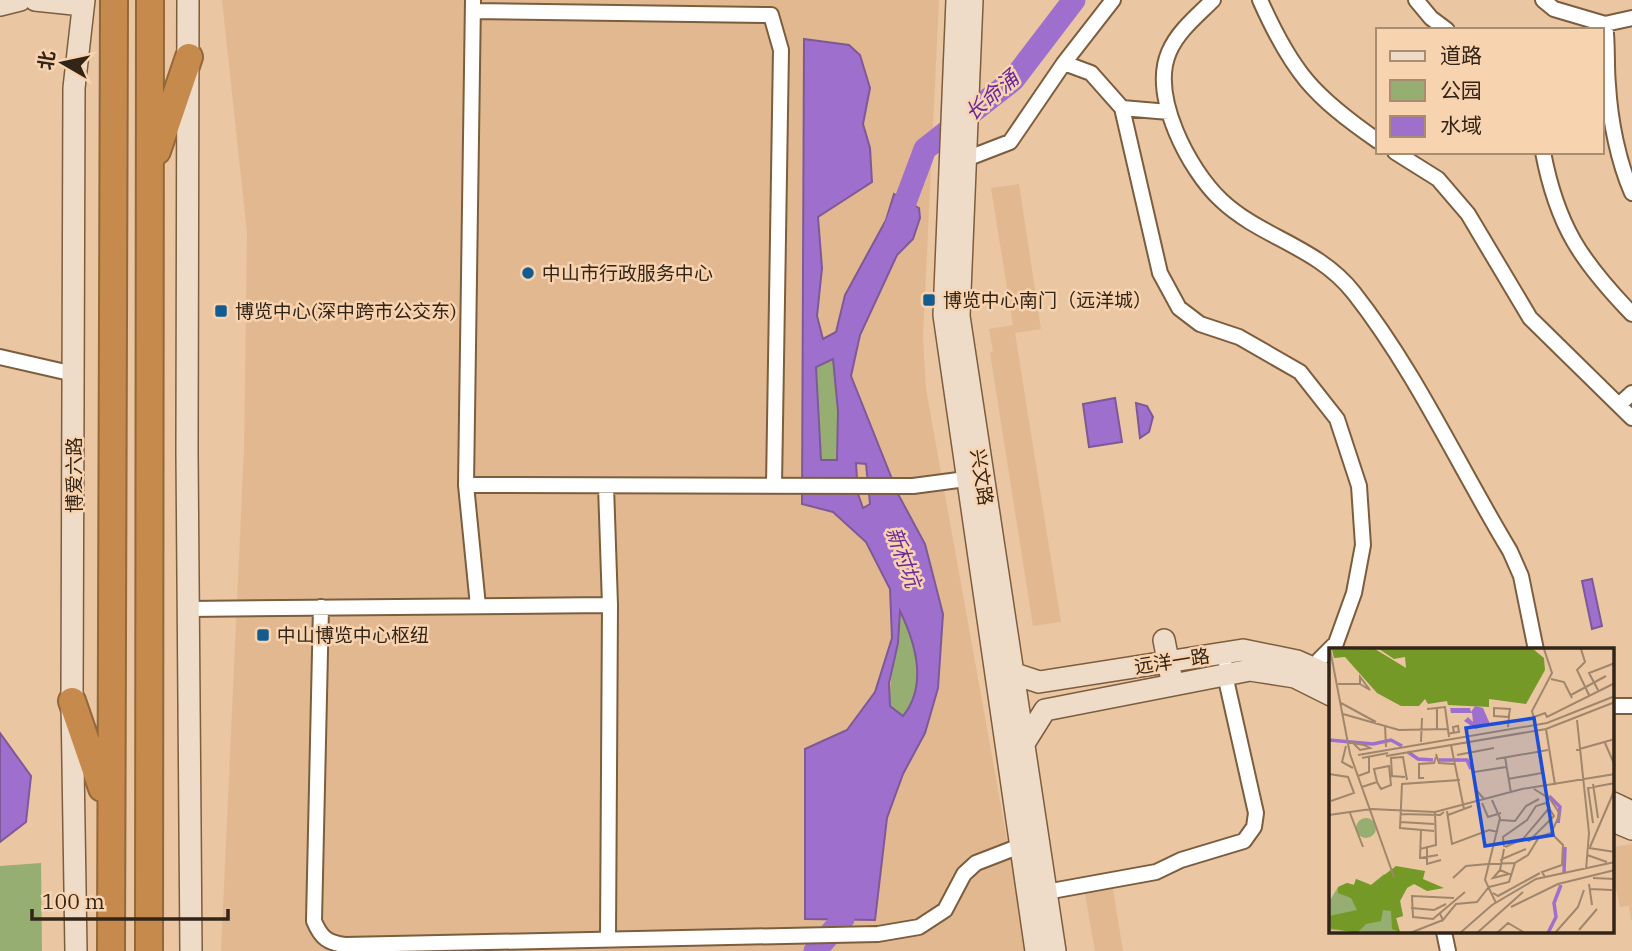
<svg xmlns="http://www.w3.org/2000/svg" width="1632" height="951" font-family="'IBM Plex Serif','Noto Sans SC',serif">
  <rect width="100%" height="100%" fill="#eac6a3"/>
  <path fill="#e2b890" d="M222 0H939L923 337 926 389 1027 951H221L244 449 247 233Z
    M1019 184 1041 329 1015 333 1061 622 1033 626 990 353 993 351 989 329 1013 325 991 188Z
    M1632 844V920H1631L1629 906 1620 907 1613 875V847Z
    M1113 889 1123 951H1095L1085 894Z"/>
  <path fill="#96ae71" d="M833 358 838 411 837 460H821L816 366Z
    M900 610C915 643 928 684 903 716L890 706C889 673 898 642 900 610Z
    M41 863 42 951H0V866Z"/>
  <path fill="#9f6fce" stroke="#7e5997" stroke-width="2" fill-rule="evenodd" d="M804 39 849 45 860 55 870 88 863 124 870 148 872 182 818 217 822 268 817 316 823 339 836 332 845 295 886 220 894 194 919 208 920 218 913 239 897 255 860 335 851 376 898 494 925 544 943 614 938 688 925 733 903 774 887 818 875 920 805 919V749L847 730 875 692 892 638 890 589 866 542 833 512 802 504ZM833 359 838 411 837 460H821L816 367ZM856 463 866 464 870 504 863 508 858 494ZM900 611C916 644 928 685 903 716L890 706 889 683 898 643Z
    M1115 398 1122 442 1089 447 1083 404Z
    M1136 403 1147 406 1153 417 1149 432 1140 438Z
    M1592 579 1602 626 1592 629 1582 581Z
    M0 733 31 776 26 822 0 842Z"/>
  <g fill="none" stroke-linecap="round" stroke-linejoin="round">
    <path stroke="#9f6fce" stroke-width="23" d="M895 229 925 149 1013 80 1074 0
      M815 951 843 919 844 889"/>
    <defs>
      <path id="street" d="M473 0 466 485 478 606
        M1213 0C1197 16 1178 31 1169 52 1150 96 1189 170 1221 200 1261 238 1317 246 1354 293 1416 372 1458 465 1510 551L1521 576 1536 650
        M1260 0C1292 72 1313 96 1378 141
        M1416 0 1431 18 1447 30
        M1543 0 1554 9 1605 24 1632 18
        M473 11 771 15 781 50 774 486
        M1605 24C1608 45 1606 65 1608 85 1610 120 1618 161 1632 193
        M1064 63 1091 73 1122 108 1169 112
        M1122 108 1160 273 1179 308 1200 324 1239 337 1300 372 1337 419 1359 486 1363 545 1354 593 1336 643 1319 660
        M1395 152 1438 179 1468 214 1530 318 1632 418
        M1543 152C1557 226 1581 261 1632 314
        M966 159 1010 142 1064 63 1113 0
        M0 357 74 374
        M1620 404 1632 393
        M466 485 913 486 966 479
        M606 486 610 605 608 938
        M321 607 314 921C321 938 328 943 345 945V951
        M188 609 610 605
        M1613 706H1632
        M1046 892 1156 872 1181 860 1244 841 1254 827 1256 813 1225 675 1226 667
        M1444 932 1448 951
        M345 945 878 934 919 927 945 910 964 874 976 863 1020 846"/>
      <path id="secondary" d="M35 0 83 5
        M188 0 187 452 191 951
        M957 0 944 315 1036 951
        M972 0 959 316 1055 951
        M0 5 20 0
        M1164 640 1171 676
        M1012 673 1039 682 1243 650 1297 661 1331 676
        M1023 745 1045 710 1250 670 1295 677 1331 695
        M1613 803 1632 812
        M1613 821 1632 829
        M76 951 72 701 74 88 84 0"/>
      <path id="highway" d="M157 151 189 57
        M72 701 102 788
        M111 951 114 0
        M149 951 150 0"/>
    </defs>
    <use href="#street" stroke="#7c5d3d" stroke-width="18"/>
    <use href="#secondary" stroke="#7c5d3d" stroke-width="24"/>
    <use href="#highway" stroke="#926739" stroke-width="30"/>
    <use href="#street" stroke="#fff" stroke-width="14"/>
    <use href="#secondary" stroke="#eedcc9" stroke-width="21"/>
    <use href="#highway" stroke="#c68b4c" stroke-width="26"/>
  </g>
  <g fill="#145c90" stroke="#f8d3b0" stroke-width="2.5">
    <circle cx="528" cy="273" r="7"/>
    <rect x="922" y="293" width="14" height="14" rx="3.5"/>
    <rect x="214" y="304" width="14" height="14" rx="3.5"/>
    <rect x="256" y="628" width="14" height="14" rx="3.5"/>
  </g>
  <g text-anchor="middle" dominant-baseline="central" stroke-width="5" stroke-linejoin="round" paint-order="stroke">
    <g font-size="19" fill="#322517" stroke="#f8d3b0" text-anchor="start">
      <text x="542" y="273">中山市行政服务中心</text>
      <text x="943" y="300">博览中心南门（远洋城）</text>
      <text x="235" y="311">博览中心(深中跨市公交东)</text>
      <text x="277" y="635">中山博览中心枢纽</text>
    </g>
    <g font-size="19" fill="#322517" stroke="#f8d3b0">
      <text transform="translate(74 475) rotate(-90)">博爱六路</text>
      <text transform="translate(982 477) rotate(81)">兴文路</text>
      <text transform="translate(1172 661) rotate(-9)">远洋一路</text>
    </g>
    <g font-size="21" font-style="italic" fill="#6a2a9b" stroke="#f8d3b0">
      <text transform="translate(991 95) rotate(-41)">长命涌</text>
      <text transform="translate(904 557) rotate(70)">新村坑</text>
    </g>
  </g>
  <g transform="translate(1329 648)">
    <rect width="285" height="285" fill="#eac6a3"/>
    <path d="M27 180a10 10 0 1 1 20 0a10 10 0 1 1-20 0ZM55 226 78 240 71 253 74 268 67 270 71 285 0 282V254L9 239 18 235 25 237 27 231 42 237Z" fill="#96ae71"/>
    <path d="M46 1 77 20 76 9 65 11 50 1H204L215 10 216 22 197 56 160 51V59L119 57 118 53 99 56 96 51 90 58H72L48 45 16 9 5 10 3 2ZM67 218 96 223 94 231 115 240 98 243 85 236 78 240 71 253 74 268 67 270 71 284 63 281 62 263 54 262 52 273 37 276 28 285 0 280V268L28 262 22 250 9 245V239L18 235 25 237 27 231 42 237Z" fill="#749926"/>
    <path d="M146 58 154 60 161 76 147 81 135 73 139 69 144 74 143 65H122L121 60H141L142 64Z" fill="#9f6fce"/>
    <path fill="none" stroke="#9f6fce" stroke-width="3.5" d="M0 92 44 96 62 92 73 98M79 104 89 111 104 112M110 112H138L142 121M220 148 231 159 229 175M235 225 236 199M219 285 227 269 225 255 232 237"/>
    <path fill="none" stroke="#a0866b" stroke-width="2" d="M1 1 21 106 65 229M252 1 256 14 248 22 260 47M222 31 235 34 243 50M9 36H31V29L41 42 31 36M269 42 260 25 286 15M242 47 277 28M12 55 47 74M98 61 116 59 120 89M14 66 70 82 119 81M205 69 216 65 218 69 286 35M205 70 203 63 223 25 215 1M248 72 260 185 257 222M56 77 57 99M179 79 180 69V67L181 61 165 60V68L180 69M108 81V59M217 81 226 137M119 86 123 85 130 84 129 78 124 79 125 85M92 94 93 70M20 95H24L35 97 41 100 31 102 24 95M276 95 286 118M122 97 135 161M17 98 13 114 24 120M247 102 286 91M141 105 148 143 155 151M107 106 110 115 125 116M29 107 218 75 286 48M128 107 165 100M57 108 217 81 286 54M176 109 182 145M33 110 59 105M167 111 219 102M145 124 177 119M0 126 19 129 25 145 2 153M29 128 40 124V109M76 129 63 128 62 110 74 109 78 132M95 130H90V116L105 115 107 109M179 131 213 125 210 104M264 136 269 170M33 139 48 134 52 141 62 137 60 118 45 121 48 134M205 141 221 151 231 166 222 185 234 197 233 217 213 224 216 229M163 152 171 170 156 232 167 255M153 155 159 169 172 165M118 163 123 196 160 182 169 184M21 165 34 199M72 166 111 167 115 164M0 167 42 161 106 164 193 141 286 126M119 167 143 158M171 172 186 173 197 158 210 151M71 174 105 176M264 175 259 140 286 135M92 182 91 210 109 207M105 183 71 180 73 136 131 132M98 198V216L112 212M175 199 174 189 198 172 207 158 217 155 225 168 200 193 195 191M176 199 194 191 221 159M261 199 286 141M260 200 286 204M91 201 107 197 106 164M258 207 278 214M171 212 197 201M160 216 186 215M171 222 164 230 180 226 171 222 175 201M124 230 137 218 159 216M264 230 286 231M260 236 263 257M160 239 180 234 186 215 199 207 210 189 222 185M261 241 283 242M164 245 169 248 211 225M125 250 83 248 84 269 104 271 136 244M182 259 229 236 286 222M82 260 105 262 117 256M111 266 114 272 127 256 148 254 159 240M250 282 268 261M81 285 114 272M131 285 163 257 207 231 286 214M148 285 194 244M168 285 179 275 196 285M226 285 249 259 255 242"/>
    <path fill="#1d4ed8" fill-opacity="0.15" stroke="#1d4ed8" stroke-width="3.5" d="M205 70 224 187 156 198 137 80Z"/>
    <rect width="285" height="285" fill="none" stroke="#322517" stroke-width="3.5"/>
  </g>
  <rect x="1376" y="28" width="228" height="126" fill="#f8d3b0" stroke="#a98d73" stroke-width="2"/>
  <rect x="1390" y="51" width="35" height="10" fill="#eedcc9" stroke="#a98d73" stroke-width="2"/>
  <text x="1440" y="63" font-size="21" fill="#322517">道路</text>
  <rect x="1390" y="80" width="35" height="21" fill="#96ae71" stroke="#a98d73" stroke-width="2"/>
  <text x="1440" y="98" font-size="21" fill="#322517">公园</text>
  <rect x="1390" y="116" width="35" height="21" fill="#9f6fce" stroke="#a98d73" stroke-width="2"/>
  <text x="1440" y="133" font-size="21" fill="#322517">水域</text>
  <g transform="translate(63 63) rotate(279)" stroke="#f8d3b0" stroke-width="5" paint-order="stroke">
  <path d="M0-5L12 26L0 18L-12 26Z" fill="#322517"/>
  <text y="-10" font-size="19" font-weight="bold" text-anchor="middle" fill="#322517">北</text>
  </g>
  <path d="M32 909v10h196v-10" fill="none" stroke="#322517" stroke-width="3.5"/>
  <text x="42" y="909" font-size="21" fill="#322517" stroke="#f8d3b0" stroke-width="5" paint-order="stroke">100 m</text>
</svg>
